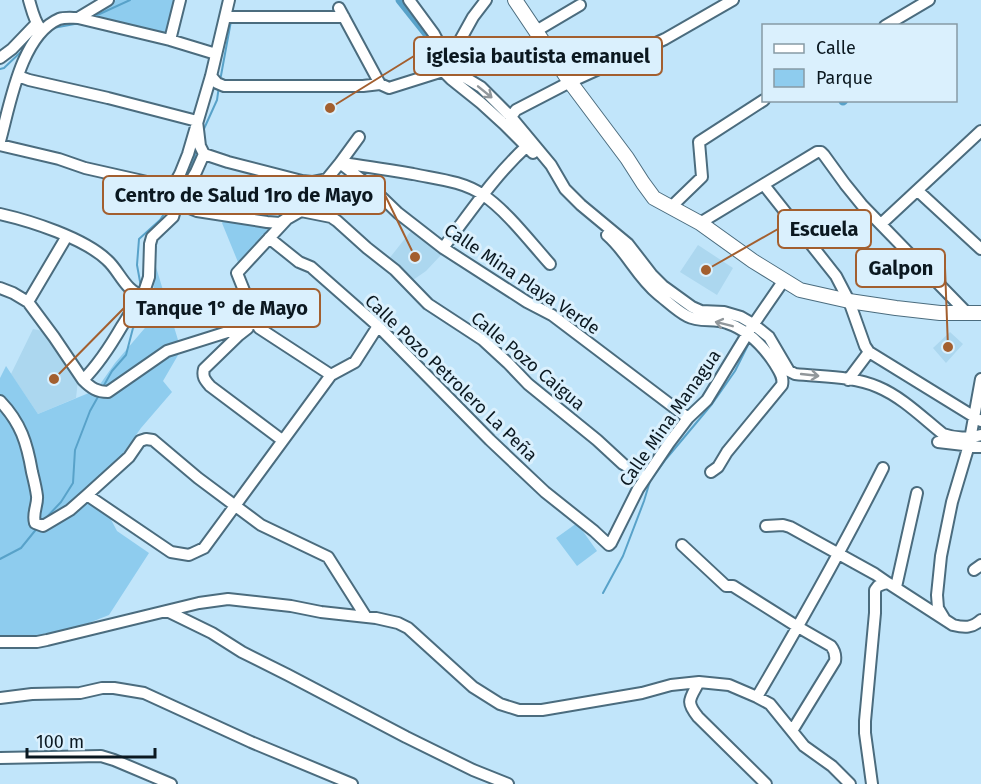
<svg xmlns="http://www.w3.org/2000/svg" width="981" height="784" font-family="'Fira Sans',sans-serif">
  <rect width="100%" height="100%" fill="#c1e5fa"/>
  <path fill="#acd7ef" d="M411 231 442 254 426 271 413 280 388 260Z
    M698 245 733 268 717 295 680 272Z
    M33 329 43 331 53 342 78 380 76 398 38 414 11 374Z
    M950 332 963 344 946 363 933 348Z"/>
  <path fill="#8eccee" d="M116 0H176L169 30 165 33H161L90 15Z
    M224 220 268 227 271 233 240 267 222 223Z
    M156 267 181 350 163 381 172 392 141 428 96 491 117 531 149 553 109 615 66 632 0 643V378L6 366 38 414 96 390 115 363 150 322Z
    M577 523 597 551 577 566 556 538Z"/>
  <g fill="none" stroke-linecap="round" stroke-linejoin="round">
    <path stroke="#58a2c9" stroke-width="2" d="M93 17 130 0
      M53 28 80 23
      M0 69 4 68 25 48
      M220 81 231 21
      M203 131 217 100 219 86
      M174 197 189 172 197 151
      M141 287 137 265 139 239 160 220 170 205
      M103 387 112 371 126 355 133 328 146 315V300
      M44 520 61 502 73 483 75 450 90 411 99 395
      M0 559 21 548 38 527
      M603 593 623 556 644 501 650 481 666 459 712 404 735 371 750 341"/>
    <path stroke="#58a2c9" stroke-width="9" d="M400 0 427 34 439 54
      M459 82 486 97
      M843 101 844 100"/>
    <defs>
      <path id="street" d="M29 0C32 10 34 20 40 28
        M409 0 434 34 451 66 456 72 481 87 511 117 551 165 565 189 581 205 628 244 652 275 663 286 692 307 701 311 724 312 741 317 753 324 769 337 789 371 795 374C822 377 853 376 878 387 902 397 923 418 943 434 954 438 970 439 981 435
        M339 8 380 84 389 88 443 71 473 17 486 0
        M225 17H344
        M78 18 108 0
        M885 26 929 0
        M536 31 580 5
        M170 40 180 0
        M436 51 443 71 451 79 481 103 504 124 533 153
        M0 58 12 49 37 23
        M18 76 29 80 108 98 197 121 200 146 204 154
        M211 76 217 83 224 86H363L380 84
        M511 117 516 110 570 82 665 39 733 0
        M0 141C10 105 21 35 59 19 65 17 72 18 78 18L170 40 216 54
        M0 145 59 159 85 168 147 182 158 187 177 203 197 211 267 222 280 223 286 219
        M204 154 228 162 302 181 312 182 327 179
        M340 163 371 187 398 213 443 248 527 302 552 315 688 418
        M341 163C365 166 389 170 413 174 437 179 463 181 483 195 506 210 531 243 550 264
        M764 185 836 276 849 301 865 346 869 352 981 421
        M918 191 981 249
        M165 193 175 183 180 174 188 154 211 76 229 0
        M671 207 702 177 699 142 764 100
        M301 211 331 217 337 221 367 248 395 270 428 304 483 340 508 363 528 384 597 440 623 464 646 477
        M0 214C31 221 84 238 107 260 119 270 126 293 143 295L149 277 150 244 152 237 173 217 177 203 196 172 204 154
        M700 223 817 152H821L824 155 845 184 862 205 967 313
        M881 224 981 131
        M607 235C627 252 637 277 658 294 667 301 677 311 687 316 700 323 714 318 727 323 748 330 764 347 775 364 779 371 784 377 782 385L727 452 718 467 711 472
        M269 238 299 262 311 267 378 326 490 440 545 492 594 531 609 545 611 543 638 489 669 443 688 418 707 400 751 328 784 280
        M443 248C470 213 494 176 527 146
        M0 288 13 293 28 302 54 337 83 380C99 364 111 345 122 326 129 316 134 304 143 295
        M28 302 67 236
        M248 328 239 335 204 369C202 377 205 380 210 386L282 440
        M331 375 259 328 237 273 287 219 301 211 340 163 359 137
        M83 380C91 388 97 392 108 392L167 351 256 323
        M848 380 869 352
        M0 401C21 423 27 443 32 472 34 480 36 488 37 496 38 505 32 513 35 523L43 526 70 510 87 495 129 457 140 441 146 439 153 440 198 478 261 525 328 557 366 617
        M938 442 981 447
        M87 495 171 552 189 555 204 548 331 375 355 362 378 326
        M766 526 783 525 790 527 875 574 888 583
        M682 545 726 586H733L798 627 831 646C835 651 836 655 835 661L792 731
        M974 570 981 565
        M896 587 917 493
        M167 611 212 633 242 652 288 675 406 737 473 770 508 784
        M944 618 938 608 937 595 941 556 952 502 969 445 981 379
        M0 642H37L47 640 199 603 228 599 291 606 321 612 376 618 398 623 408 628 473 687 500 704 519 710H542L642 693 671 685 699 682 729 685 757 697 770 704 804 746 832 766 850 784
        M699 682C690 699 685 701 698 717L766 784
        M757 697C801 622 844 546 883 468
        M0 698 32 694 80 693 102 688H114L144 693 251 742 352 784
        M0 758 101 756 114 760 171 784
        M872 784 865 733V721L875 613V590L878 586 883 584 888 583 953 625C965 628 972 628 981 620"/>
      <path id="secondary" d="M515 0 570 82 627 158 643 183 654 198 700 223 753 261 800 290 849 301 896 308 940 313H981"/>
    </defs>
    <use href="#street" stroke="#4b6c7e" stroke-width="14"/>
    <use href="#secondary" stroke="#4b6c7e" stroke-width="16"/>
    <use href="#street" stroke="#fff" stroke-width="10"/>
    <use href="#secondary" stroke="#fff" stroke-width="14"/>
  </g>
  <defs><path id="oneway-shaft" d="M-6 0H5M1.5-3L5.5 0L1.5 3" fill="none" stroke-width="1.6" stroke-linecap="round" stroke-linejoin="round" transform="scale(1.5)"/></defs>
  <g stroke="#91979b">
    <use href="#oneway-shaft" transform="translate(485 92) rotate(39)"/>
    <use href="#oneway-shaft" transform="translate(724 324) rotate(-166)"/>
    <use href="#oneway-shaft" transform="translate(810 375) rotate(6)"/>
  </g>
  <g text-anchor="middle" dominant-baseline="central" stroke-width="6" stroke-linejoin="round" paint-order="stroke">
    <g font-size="18" fill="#0b1820" stroke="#daf0fd">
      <text transform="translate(522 279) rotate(34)">Calle Mina Playa Verde</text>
      <text transform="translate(528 361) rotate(40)">Calle Pozo Caigua</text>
      <text transform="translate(451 378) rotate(44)">Calle Pozo Petrolero La Peña</text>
      <text transform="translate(670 418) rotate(-55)">Calle Mina Managua</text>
    </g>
  </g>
  <path fill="none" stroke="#a35f2f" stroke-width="2" d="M330 108L414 56M415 257L385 195M706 270L778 229M948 347L945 268M54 379L124 308"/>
  <g fill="#a35f2f" stroke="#daf0fd" stroke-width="2">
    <circle cx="330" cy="108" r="6"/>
    <circle cx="415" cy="257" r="6"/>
    <circle cx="706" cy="270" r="6"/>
    <circle cx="948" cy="347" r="6"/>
    <circle cx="54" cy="379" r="6"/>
  </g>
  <g fill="#daf0fd" stroke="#a35f2f" stroke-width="2">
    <rect x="414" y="37" width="248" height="38" rx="6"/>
    <rect x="103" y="176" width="282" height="38" rx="6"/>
    <rect x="778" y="210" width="93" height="38" rx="6"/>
    <rect x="856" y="249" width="89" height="38" rx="6"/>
    <rect x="124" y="289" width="196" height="38" rx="6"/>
  </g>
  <g font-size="20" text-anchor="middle" font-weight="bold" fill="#0b1820">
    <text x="538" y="63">iglesia bautista emanuel</text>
    <text x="244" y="202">Centro de Salud 1ro de Mayo</text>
    <text x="824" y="236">Escuela</text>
    <text x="901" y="275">Galpon</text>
    <text x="222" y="315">Tanque 1° de Mayo</text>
  </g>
  <rect x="762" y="24" width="195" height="78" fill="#daf0fd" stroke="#879aa5" stroke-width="1.5"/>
  <rect x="774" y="44" width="30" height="9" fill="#ffffff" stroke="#879aa5" stroke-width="1.5"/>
  <text x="816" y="54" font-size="18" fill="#0b1820">Calle</text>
  <rect x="774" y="69" width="30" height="18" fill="#8eccee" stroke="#879aa5" stroke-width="1.5"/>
  <text x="816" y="84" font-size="18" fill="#0b1820">Parque</text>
  <path d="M27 748v9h128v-9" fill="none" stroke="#0b1820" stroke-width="3"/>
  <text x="36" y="748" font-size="18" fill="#0b1820" stroke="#daf0fd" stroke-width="4.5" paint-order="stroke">100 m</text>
</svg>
